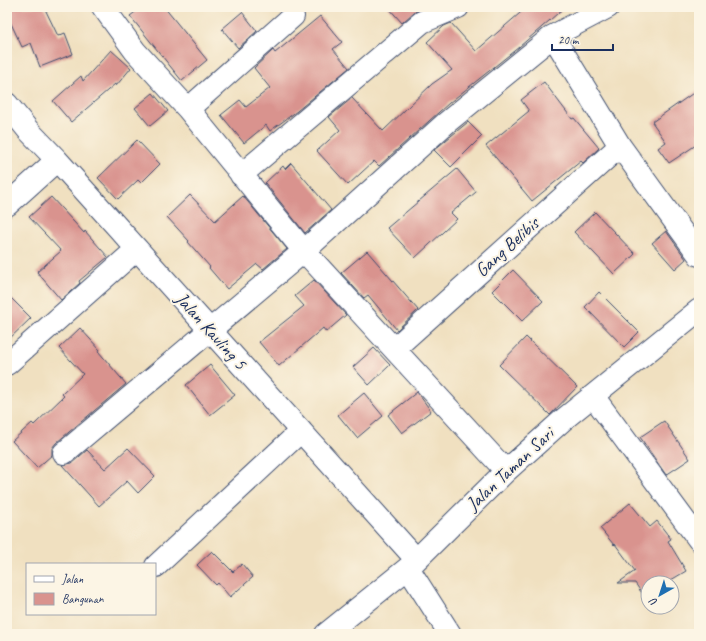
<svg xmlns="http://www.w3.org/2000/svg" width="706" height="641" font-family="Caveat,sans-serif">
  <rect width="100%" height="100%" fill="#fcf5e5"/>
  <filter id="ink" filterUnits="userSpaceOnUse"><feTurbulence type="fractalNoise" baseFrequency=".025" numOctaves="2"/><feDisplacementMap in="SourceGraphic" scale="8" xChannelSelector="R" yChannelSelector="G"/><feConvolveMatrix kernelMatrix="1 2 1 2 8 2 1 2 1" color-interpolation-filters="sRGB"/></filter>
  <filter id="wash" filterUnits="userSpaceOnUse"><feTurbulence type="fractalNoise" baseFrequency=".012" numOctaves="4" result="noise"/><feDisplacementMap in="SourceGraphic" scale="16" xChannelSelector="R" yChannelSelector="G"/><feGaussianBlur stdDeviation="0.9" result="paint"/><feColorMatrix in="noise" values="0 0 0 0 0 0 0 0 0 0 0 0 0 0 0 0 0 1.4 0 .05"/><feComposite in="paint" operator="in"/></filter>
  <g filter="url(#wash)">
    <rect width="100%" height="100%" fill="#f0e0c0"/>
    <g id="blocks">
      <path fill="#d9938e" d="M7 7H44L58 36 65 33 73 54 40 67 31 43 22 47 7 15Z
        M142 7H164L207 60 182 81 130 16Z
        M388 7H426L414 12 402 23Z
        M527 7H565L519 47 449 103 379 166 374 161 348 185 317 151 340 130 329 117 352 98 383 131 432 84 452 70 427 42 444 26 451 23 476 51Z
        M242 12 257 31 238 48 222 29Z
        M320 16 342 42 333 49 349 68 297 111 270 131 266 125 244 143 221 115 240 100 246 107 270 88 254 68 273 50 275 53Z
        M111 50 131 68 116 86 115 84 71 122 53 101 81 76 83 81Z
        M544 82 572 119 574 118 599 148 583 163 581 161 532 201 486 146 529 111 521 100Z
        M699 89V143L669 163 658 148 666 142 652 122Z
        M153 93 168 111 150 126 135 108Z
        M468 122 482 136 451 167 434 150Z
        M137 140 160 164 141 183 138 180 118 199 98 178Z
        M291 163 331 210 305 233 265 183 283 166 285 169Z
        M457 169 476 192 451 213 457 219 415 258 387 228Z
        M190 195 215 221 243 196 287 249 263 269 257 264 227 289 209 268 210 267 188 242 189 241 167 217Z
        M51 197 84 233 85 231 108 257 79 281 80 283 61 300 37 272 61 251 29 217Z
        M595 212 635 254 614 274 574 232Z
        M666 231 686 259 675 269 652 243Z
        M367 251 418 310 397 330 368 295 364 298 341 273Z
        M513 270 543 301 522 321 492 291Z
        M314 280 346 315 326 332 323 328 279 366 259 342 304 306 295 296Z
        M599 292 639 332 624 347 585 307Z
        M7 294 31 318 7 341Z
        M80 328 100 350 98 351 126 384 56 443 52 448V455L37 468 12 441 32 423 34 425 64 396 62 394 83 374 59 348Z
        M526 337 577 387 550 415 499 365Z
        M374 348 390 365 369 385 353 367Z
        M210 365 235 395 210 415 186 385Z
        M417 392 431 411 402 433 388 415Z
        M364 393 383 416 357 438 338 415Z
        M664 421 690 459 666 475 640 437Z
        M128 448 155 476 138 493 127 481 99 506 62 465 72 463 87 450 105 469Z
        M630 503 650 527 657 521 671 539 668 541 686 571 666 583H648V602L635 583H618L635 571 615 544 614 545 600 528Z
        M212 551 233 572 242 564 253 577 230 597 218 583 216 585 197 565Z"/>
    </g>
  </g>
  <g filter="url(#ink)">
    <use href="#blocks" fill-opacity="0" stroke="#3b4a6d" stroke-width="1"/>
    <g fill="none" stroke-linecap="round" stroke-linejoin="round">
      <defs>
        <path id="minor" d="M103 7 135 51 188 109 304 251 506 471
          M553 36 620 146 699 255
          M7 104 28 130 57 160 416 559
          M188 109 293 16
          M241 175 422 22 458 7
          M7 205 57 160
          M394 349 620 146
          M7 364 137 249
          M593 396 699 540
          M64 453 304 251 446 123 553 36 608 7
          M156 566 301 431
          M408 568 450 634
          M326 634 408 568 506 471 564 419 699 310"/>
      </defs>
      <use href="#minor" stroke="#3b4a6d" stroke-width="24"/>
      <use href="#minor" stroke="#fff" stroke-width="22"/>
    </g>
  </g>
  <g text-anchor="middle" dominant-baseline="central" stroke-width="4" stroke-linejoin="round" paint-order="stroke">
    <g font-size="19" fill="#1b2f5e" stroke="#fcf5e5">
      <text transform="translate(507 247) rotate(-42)">Gang Belibis</text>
      <text transform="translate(211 331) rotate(48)">Jalan Kavling 5</text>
      <text transform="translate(510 469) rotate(-43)">Jalan Taman Sari</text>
    </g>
  </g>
  <rect width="706" height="641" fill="none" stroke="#fcf5e5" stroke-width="24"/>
  <rect x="26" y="563" width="130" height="52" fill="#fcf5e5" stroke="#a2a6af"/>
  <rect x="34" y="576" width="20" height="6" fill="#ffffff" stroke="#a2a6af"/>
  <text x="62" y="583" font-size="12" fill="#1b2f5e">Jalan</text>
  <rect x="34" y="593" width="20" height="12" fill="#d9938e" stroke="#a2a6af"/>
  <text x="62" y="603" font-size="12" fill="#1b2f5e">Bangunan</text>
  <g transform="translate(660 595) rotate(219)"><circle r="19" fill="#fcf5e5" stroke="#a2a6af"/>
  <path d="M0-3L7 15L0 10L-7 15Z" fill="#1f6fb2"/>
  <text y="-6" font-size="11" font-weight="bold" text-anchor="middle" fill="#1b2f5e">U</text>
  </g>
  <path d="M552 44v6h61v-6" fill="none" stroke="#1b2f5e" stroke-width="2"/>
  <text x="558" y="44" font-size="12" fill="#1b2f5e" stroke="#fcf5e5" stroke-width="3" paint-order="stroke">20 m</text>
</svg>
